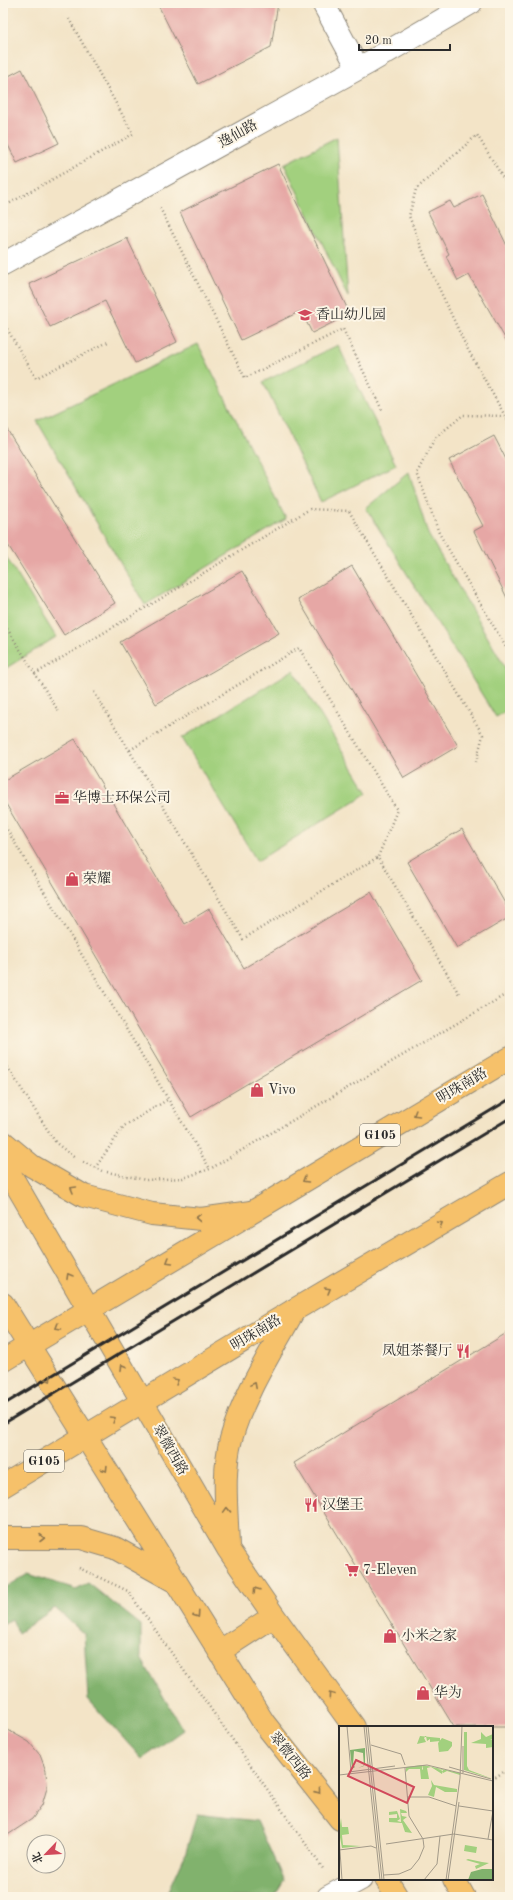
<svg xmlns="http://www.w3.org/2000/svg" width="513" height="1900" font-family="'Old Standard TT','Noto Serif SC',serif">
  <rect width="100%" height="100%" fill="#fcf5e5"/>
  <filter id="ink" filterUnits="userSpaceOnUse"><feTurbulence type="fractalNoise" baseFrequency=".025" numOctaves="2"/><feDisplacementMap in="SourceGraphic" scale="8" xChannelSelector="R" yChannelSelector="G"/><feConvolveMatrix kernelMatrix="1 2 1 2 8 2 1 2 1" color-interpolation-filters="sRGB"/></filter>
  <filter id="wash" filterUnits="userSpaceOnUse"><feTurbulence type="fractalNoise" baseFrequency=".012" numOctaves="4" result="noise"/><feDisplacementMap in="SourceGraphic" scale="16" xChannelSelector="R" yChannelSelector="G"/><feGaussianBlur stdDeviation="0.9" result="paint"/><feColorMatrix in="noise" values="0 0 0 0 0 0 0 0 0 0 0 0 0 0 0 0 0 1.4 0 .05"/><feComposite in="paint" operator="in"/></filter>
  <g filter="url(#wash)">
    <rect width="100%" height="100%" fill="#f3e4c7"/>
    <path fill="#a2d07e" stroke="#667e54" d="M337 137 348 297 284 164Z
      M198 344 286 519 145 605 37 421Z
      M338 345 396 465 321 502 263 382Z
      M409 472 428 534 510 676V709L496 717 366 508Z
      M3 552 56 637 3 670Z
      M293 670 368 793 257 861 182 738Z"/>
    <path fill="#81b26d" stroke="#566e4c" d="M28 1574 76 1589 88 1583 141 1625V1658L183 1730 142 1759 88 1699 84 1634 55 1608 18 1633 12 1619 3 1624V1589Z
      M197 1814 257 1821 284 1881 274 1897H166L185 1855Z"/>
    <g id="blocks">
      <path fill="#e6a7a5" d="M157 3H278L271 47 198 84Z
        M22 69 59 143 17 163 3 135V79Z
        M278 164 350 314 312 333 301 311 241 340 180 212Z
        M482 194 510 252V347L469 275 458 281 446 256 449 254 428 212 450 201 454 208Z
        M127 238 177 342 135 363 105 301 50 327 29 284Z
        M3 423 115 603 64 635 3 537Z
        M494 436 510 467V604L474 531 483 526 449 460Z
        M352 566 458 746 404 778 298 599Z
        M242 571 279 633 156 704 120 642Z
        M75 739 184 924 209 909 244 968 371 892 422 980 191 1117 3 799V781Z
        M462 829 510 912V917L457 948 407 862Z
        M510 1331V1727H454L294 1463Z
        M3 1727 29 1742 40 1755 46 1771 47 1788 42 1805 32 1819 3 1838Z"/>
    </g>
  </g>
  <g filter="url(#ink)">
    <use href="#blocks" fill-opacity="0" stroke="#8f8879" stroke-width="1"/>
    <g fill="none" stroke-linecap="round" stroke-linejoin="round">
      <defs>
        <path id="street" d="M323 3 358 68
          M3 264 370 62 471 3
          M328 1897 361 1879"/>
        <path id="primary" d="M3 1142 32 1166 84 1196 152 1214 201 1219 251 1212
          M3 1162 228 1549 274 1616 354 1727
          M3 1304 264 1723 340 1819
          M3 1538H81L115 1548 174 1581
          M228 1546C227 1511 222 1473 231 1439 244 1393 272 1351 294 1310
          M220 1651 274 1616
          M386 1879 397 1897
          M454 1879 464 1897"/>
        <path id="highway" d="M3 1361 510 1058
          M3 1486 294 1310 510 1183"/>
      </defs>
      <use href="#street" stroke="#8f8879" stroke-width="24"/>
      <use href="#primary" stroke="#8f8879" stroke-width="24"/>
      <use href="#highway" stroke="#8f8879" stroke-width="24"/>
      <path stroke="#8f8879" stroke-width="2.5" stroke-dasharray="1 3" stroke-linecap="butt" d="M3 207 133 134 69 19
        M160 208 245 378 343 329 383 412
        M3 322 36 378 108 342
        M505 416 466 346 430 269 409 216 416 189 477 135 510 189
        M510 422 505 416 463 415 435 438 417 473 439 533 510 654
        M3 622 59 712
        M35 674 310 509 349 511 483 735 476 762
        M94 692 243 939 378 857 459 994
        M130 750 299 648 397 810 378 857
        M3 823 210 1169
        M3 1060 56 1143 75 1158
        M83 1162 102 1171
        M95 1168 124 1126 167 1100
        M107 1172 146 1180 183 1178 210 1169 510 992
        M79 1568 128 1591 324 1870
        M492 1779 510 1768"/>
      <use href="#street" stroke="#fff" stroke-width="22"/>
      <use href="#primary" stroke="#f6c16b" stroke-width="22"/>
      <use href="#highway" stroke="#f6c16b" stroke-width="22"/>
      <path stroke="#2b2b2b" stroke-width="3" d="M3 1405 510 1099
        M3 1424 510 1118"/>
    </g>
    <defs><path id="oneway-chevron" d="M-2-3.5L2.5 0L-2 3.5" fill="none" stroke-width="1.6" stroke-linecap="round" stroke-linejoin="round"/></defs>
    <g stroke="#90764b">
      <use href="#oneway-chevron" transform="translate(416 1114) rotate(149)"/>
      <use href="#oneway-chevron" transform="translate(305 1180) rotate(149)"/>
      <use href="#oneway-chevron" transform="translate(73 1189) rotate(-150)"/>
      <use href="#oneway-chevron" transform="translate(198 1218) rotate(-179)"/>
      <use href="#oneway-chevron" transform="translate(440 1224) rotate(-30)"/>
      <use href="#oneway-chevron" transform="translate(169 1261) rotate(149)"/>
      <use href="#oneway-chevron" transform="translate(69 1276) rotate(-120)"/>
      <use href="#oneway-chevron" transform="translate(328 1290) rotate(-30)"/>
      <use href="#oneway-chevron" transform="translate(58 1327) rotate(149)"/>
      <use href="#oneway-chevron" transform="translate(123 1367) rotate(-120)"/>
      <use href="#oneway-chevron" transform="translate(49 1379) rotate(58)"/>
      <use href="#oneway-chevron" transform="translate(176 1381) rotate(-31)"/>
      <use href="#oneway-chevron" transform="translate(254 1385) rotate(-62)"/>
      <use href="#oneway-chevron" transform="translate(113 1419) rotate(-31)"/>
      <use href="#oneway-chevron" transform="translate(105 1469) rotate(58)"/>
      <use href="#oneway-chevron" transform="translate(227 1510) rotate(-92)"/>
      <use href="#oneway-chevron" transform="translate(42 1538)"/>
      <use href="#oneway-chevron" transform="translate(256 1590) rotate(-124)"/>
      <use href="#oneway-chevron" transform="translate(197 1615) rotate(57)"/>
      <use href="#oneway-chevron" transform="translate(331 1695) rotate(-126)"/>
      <use href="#oneway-chevron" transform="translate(318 1791) rotate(51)"/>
    </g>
  </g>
  <defs>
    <symbol id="school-bare" viewBox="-9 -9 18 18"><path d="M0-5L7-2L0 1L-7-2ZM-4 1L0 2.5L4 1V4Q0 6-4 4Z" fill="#d1495b" stroke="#fcf5e5" stroke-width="2.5" paint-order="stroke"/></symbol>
    <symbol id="office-bare" viewBox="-9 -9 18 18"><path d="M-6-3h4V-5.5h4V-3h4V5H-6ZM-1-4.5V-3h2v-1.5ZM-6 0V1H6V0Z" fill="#d1495b" stroke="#fcf5e5" stroke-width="2.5" paint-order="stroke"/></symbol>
    <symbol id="shop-bare" viewBox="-9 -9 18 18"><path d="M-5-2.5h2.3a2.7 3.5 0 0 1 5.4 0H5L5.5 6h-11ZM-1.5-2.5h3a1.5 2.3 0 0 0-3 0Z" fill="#d1495b" stroke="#fcf5e5" stroke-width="2.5" paint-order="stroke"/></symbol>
    <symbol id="restaurant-bare" viewBox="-9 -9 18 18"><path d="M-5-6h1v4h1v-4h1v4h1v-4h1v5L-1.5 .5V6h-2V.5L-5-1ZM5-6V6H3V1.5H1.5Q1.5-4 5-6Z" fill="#d1495b" stroke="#fcf5e5" stroke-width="2.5" paint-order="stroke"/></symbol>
    <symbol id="supermarket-bare" viewBox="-9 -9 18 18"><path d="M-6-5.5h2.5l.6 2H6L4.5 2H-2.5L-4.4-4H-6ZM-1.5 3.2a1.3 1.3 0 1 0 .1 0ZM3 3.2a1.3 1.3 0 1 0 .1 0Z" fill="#d1495b" stroke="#fcf5e5" stroke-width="2.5" paint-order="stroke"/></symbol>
  </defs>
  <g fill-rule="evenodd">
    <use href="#school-bare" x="295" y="305" width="20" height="20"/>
    <use href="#office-bare" x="52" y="788" width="20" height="20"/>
    <use href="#shop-bare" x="62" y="869" width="20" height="20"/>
    <use href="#shop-bare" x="247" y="1080" width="20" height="20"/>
    <use href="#restaurant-bare" x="453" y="1341" width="20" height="20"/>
    <use href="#restaurant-bare" x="301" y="1495" width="20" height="20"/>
    <use href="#supermarket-bare" x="342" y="1560" width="20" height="20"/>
    <use href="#shop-bare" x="380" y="1626" width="20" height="20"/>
    <use href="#shop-bare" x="413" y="1683" width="20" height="20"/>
  </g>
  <g text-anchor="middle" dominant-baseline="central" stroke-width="4" stroke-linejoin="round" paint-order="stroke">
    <g fill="#fcf5e5" stroke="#6a6863" stroke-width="1">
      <rect x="360" y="1124" width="40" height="22" rx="3"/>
      <rect x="24" y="1450" width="40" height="22" rx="3"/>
    </g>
    <g font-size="13" font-weight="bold" fill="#2b2b2b">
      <text x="380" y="1135">G105</text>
      <text x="44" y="1461">G105</text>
    </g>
    <g font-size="14" fill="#2b2b2b" stroke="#fcf5e5">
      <text transform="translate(238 134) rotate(-29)">逸仙路</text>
      <text transform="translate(462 1086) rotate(-31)">明珠南路</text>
      <text transform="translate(256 1333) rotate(-31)">明珠南路</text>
      <text transform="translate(170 1450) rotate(60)">翠微西路</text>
      <text transform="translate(290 1756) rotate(51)">翠微西路</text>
    </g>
    <g font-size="14" fill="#2b2b2b" stroke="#fcf5e5" text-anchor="start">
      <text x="316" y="315">香山幼儿园</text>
      <text x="73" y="798">华博士环保公司</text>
      <text x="83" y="879">荣耀</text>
      <text x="268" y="1090">Vivo</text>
      <text x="452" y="1351" text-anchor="end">凤姐茶餐厅</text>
      <text x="322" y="1505">汉堡王</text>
      <text x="363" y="1570">7-Eleven</text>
      <text x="401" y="1636">小米之家</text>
      <text x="434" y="1693">华为</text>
    </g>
  </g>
  <g transform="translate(339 1726)">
    <rect width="154" height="154" fill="#f3e4c7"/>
    <path d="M125 6H128V40L130 44 154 53 125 44ZM142 6 147 11 154 8V13H151L154 14V21L147 22V18L132 17 142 13ZM81 10 101 12V15L91 16V13L88 15 87 10 85 12 87 16 78 18ZM103 12 113 16V20L109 25 100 26 99 17ZM84 39 121 47V49L108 45 104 47V44L99 43 104 45 103 48 92 41 88 42 90 53H82L81 43H70L67 46V41L84 39 83 43 84 44ZM92 54 95 59 118 63V66H106L97 61 95 71 89 69 93 60ZM61 83 67 85 68 87H62L63 90 68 91 64 94 73 107 66 106 63 97 50 96V92H58V88L50 89V86L58 85 61 93 58 95 62 96ZM2 92 3 101H9L10 108 3 109 4 119 22 120 3 122 0 106ZM126 119 138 121 137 127 125 125ZM129 133 143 136 150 137 137 143 136 140 141 138 127 134Z" fill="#a2d07e"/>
    <path d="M26 22V39L19 42 25 40 24 27 15 25 14 39 16 41 13 43 11 24ZM143 143H154V154H129L132 146Z" fill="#81b26d"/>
    <path fill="none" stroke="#a39a89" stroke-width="1" d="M8 0 12 46M25 0 41 154M27 0 43 154M29 0 45 154M32 19 62 28 66 39M110 41 152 53M10 46 56 40M124 47V20M0 49 88 39 154 55M68 71H90L117 80M120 80 154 85M0 111 3 154M149 113 154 85M47 118 115 108 154 114M0 124 32 120 37 122M45 149 60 148 72 143 80 133 85 121 84 113 70 90 66 42M85 154 98 138 101 110M107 154 121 52 123 0M109 154 120 76"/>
    <path fill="#d1495b" fill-opacity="0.15" stroke="#d1495b" stroke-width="2" d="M17 34 75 61 68 77 9 50Z"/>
    <rect width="154" height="154" fill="none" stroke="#2b2b2b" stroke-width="2"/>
  </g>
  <rect width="513" height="1900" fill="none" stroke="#fcf5e5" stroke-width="16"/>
  <g transform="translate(46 1854) rotate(245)"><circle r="19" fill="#fcf5e5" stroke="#a8a49b"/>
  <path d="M0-3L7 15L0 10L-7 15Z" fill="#d1495b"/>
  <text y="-6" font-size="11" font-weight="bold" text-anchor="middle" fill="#2b2b2b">北</text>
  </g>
  <path d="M359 44v6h91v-6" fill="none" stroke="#2b2b2b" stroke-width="2"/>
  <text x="365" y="44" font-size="12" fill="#2b2b2b" stroke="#fcf5e5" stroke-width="3" paint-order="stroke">20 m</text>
</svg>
